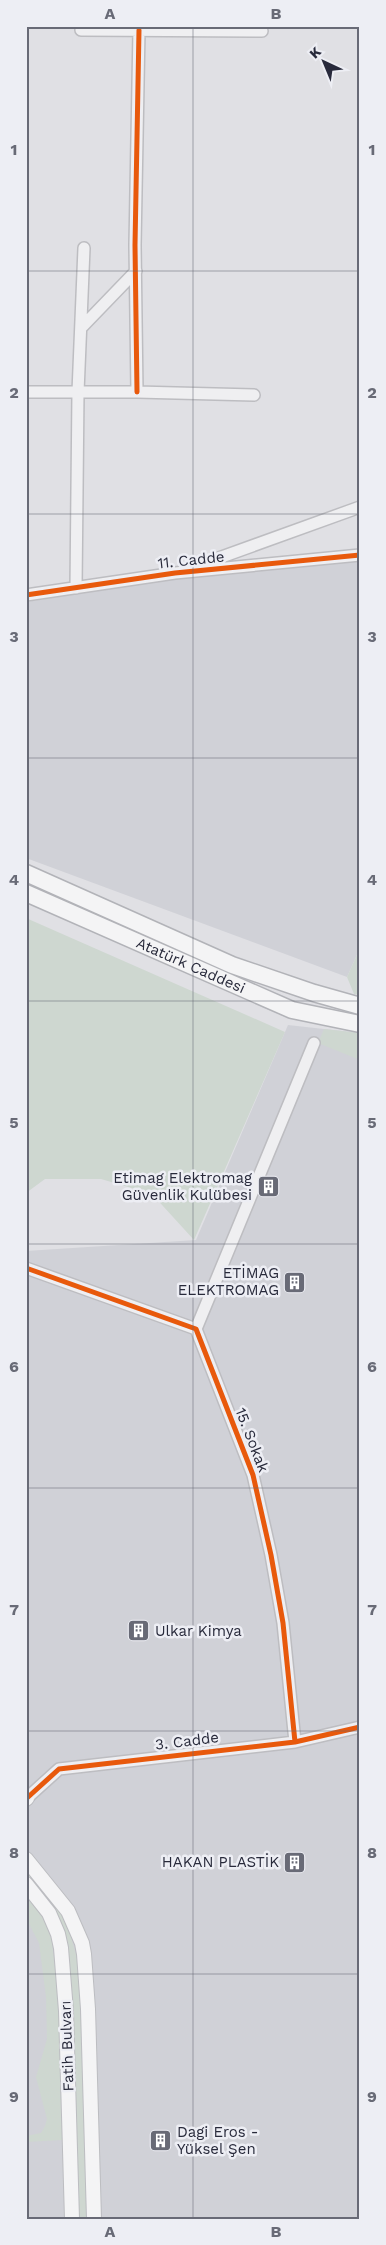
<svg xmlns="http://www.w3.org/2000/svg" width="386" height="2245" font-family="'Work Sans',sans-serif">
  <rect width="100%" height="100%" fill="#e0e0e4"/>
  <path fill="#d0d1d7" d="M360 561V948L347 977 26 858V602L174 579Z
    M288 1025 360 1033V2219H26V1251L196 1240Z"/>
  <path fill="#ced7d0" d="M26 918 285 1032 194 1240 152 1194 101 1179H45L26 1193Z
    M360 948V995L354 994 347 977Z
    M324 1029 360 1033V1060L318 1043Z
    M26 1869 60 1912 69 1930 77 1958 81 2017 87 2219H76L68 1975 37 1890 26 1876Z
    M26 1893 46 1922 52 1942 58 1988 63 2140 26 2142V2136L41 2133 45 2126 47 2119 36 2077 47 2039 46 1997 39 1943 26 1918Z"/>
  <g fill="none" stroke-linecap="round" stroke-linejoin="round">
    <defs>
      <path id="minor" d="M81 30 262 31
        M81 328 136 271
        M26 392H137L254 395
        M137 392 135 245 139 30
        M191 568 360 507
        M76 588 78 392 84 248
        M26 595 175 573 360 555
        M26 1268 196 1329 253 1475 271 1555 283 1623 295 1742
        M196 1329 314 1043
        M27 1798 59 1769 295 1742 360 1727"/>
      <path id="major" d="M26 1799 27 1798
        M26 1859 68 1911 82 1943 84 1954 88 2009 94 2219
        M26 1884 49 1913 58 1934 61 1948 66 2011 72 2219"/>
      <g id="highway">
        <path d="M26 873 232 965 314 993 360 1006"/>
        <path id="s1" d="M26 893 292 1010 360 1024"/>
      </g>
    </defs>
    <use href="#minor" stroke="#bdbdc1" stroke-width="14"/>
    <use href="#major" stroke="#bcbdc1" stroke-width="16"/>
    <use href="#highway" stroke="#b2b3b8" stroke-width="19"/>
    <use href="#minor" stroke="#efeff1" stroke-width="11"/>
    <use href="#major" stroke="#f4f4f5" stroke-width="14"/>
    <use href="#highway" stroke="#f4f4f5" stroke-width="16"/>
    <defs>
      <path id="cycleway" d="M137 392 135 245 139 30
        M26 595 175 573 360 555
        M26 1268 196 1329 253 1475 271 1555 283 1623 295 1742
        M27 1798 59 1769 295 1742 360 1727"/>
    </defs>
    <use href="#cycleway" stroke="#edeef4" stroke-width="8"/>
    <use href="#cycleway" stroke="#e8590c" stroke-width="5"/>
  </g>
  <path fill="none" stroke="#686a76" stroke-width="1" stroke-opacity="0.55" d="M193 26V2219M26 271H360M26 514H360M26 758H360M26 1001H360M26 1244H360M26 1488H360M26 1731H360M26 1974H360"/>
  <defs>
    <symbol id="building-square" viewBox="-11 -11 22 22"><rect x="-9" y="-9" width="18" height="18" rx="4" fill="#686a76" stroke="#edeef4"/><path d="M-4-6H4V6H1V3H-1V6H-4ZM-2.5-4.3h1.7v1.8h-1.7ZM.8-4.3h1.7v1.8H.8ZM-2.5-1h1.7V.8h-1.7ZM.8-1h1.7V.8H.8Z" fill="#fff"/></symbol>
  </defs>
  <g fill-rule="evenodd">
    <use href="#building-square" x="256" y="1174" width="25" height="25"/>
    <use href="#building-square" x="282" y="1270" width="25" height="25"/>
    <use href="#building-square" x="126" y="1618" width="25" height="25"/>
    <use href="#building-square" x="282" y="1850" width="25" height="25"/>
    <use href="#building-square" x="148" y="2128" width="25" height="25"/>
  </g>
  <g text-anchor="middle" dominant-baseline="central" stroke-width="5" stroke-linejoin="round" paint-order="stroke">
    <g font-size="15" fill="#282a3b" stroke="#edeef4">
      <text transform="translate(191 560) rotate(-6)">11. Cadde</text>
      <text stroke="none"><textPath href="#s1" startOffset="180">Atatürk Caddesi</textPath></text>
      <text transform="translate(252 1440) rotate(69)">15. Sokak</text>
      <text transform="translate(187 1741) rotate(-7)">3. Cadde</text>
      <text transform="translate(67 2046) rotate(-92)">Fatih Bulvarı</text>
    </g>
    <g font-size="15" fill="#282a3b" stroke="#edeef4" text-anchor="end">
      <text x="252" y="1178">Etimag Elektromag<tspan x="252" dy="17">Güvenlik Kulübesi</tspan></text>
      <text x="279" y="1273">ETİMAG<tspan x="279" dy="17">ELEKTROMAG</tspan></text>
      <text x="155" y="1631" text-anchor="start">Ulkar Kimya</text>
      <text x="279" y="1862">HAKAN PLASTİK</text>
      <text x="177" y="2132" text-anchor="start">Dagi Eros -<tspan x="177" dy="17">Yüksel Şen</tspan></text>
    </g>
  </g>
  <rect width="386" height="2245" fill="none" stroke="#edeef4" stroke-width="55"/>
  <g transform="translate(324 62) rotate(316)" stroke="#edeef4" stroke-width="4" paint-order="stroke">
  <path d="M0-4L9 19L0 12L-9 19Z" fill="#282a3b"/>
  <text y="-8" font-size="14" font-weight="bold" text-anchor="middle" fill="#282a3b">K</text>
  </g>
  <rect x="28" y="28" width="330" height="2190" fill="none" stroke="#686a76" stroke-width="2"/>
  <g font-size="16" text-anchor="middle" font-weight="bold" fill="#686a76">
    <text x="110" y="19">A</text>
    <text x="276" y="19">B</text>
    <text x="14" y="155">1</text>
    <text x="372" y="155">1</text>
    <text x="14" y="398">2</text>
    <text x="372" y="398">2</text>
    <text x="14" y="642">3</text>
    <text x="372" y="642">3</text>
    <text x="14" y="885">4</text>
    <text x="372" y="885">4</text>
    <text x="14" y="1128">5</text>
    <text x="372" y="1128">5</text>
    <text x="14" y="1372">6</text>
    <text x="372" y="1372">6</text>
    <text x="14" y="1615">7</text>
    <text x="372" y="1615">7</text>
    <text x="14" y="1858">8</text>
    <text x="372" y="1858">8</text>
    <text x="14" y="2102">9</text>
    <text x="372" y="2102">9</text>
    <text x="110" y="2237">A</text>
    <text x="276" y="2237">B</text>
  </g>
</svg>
